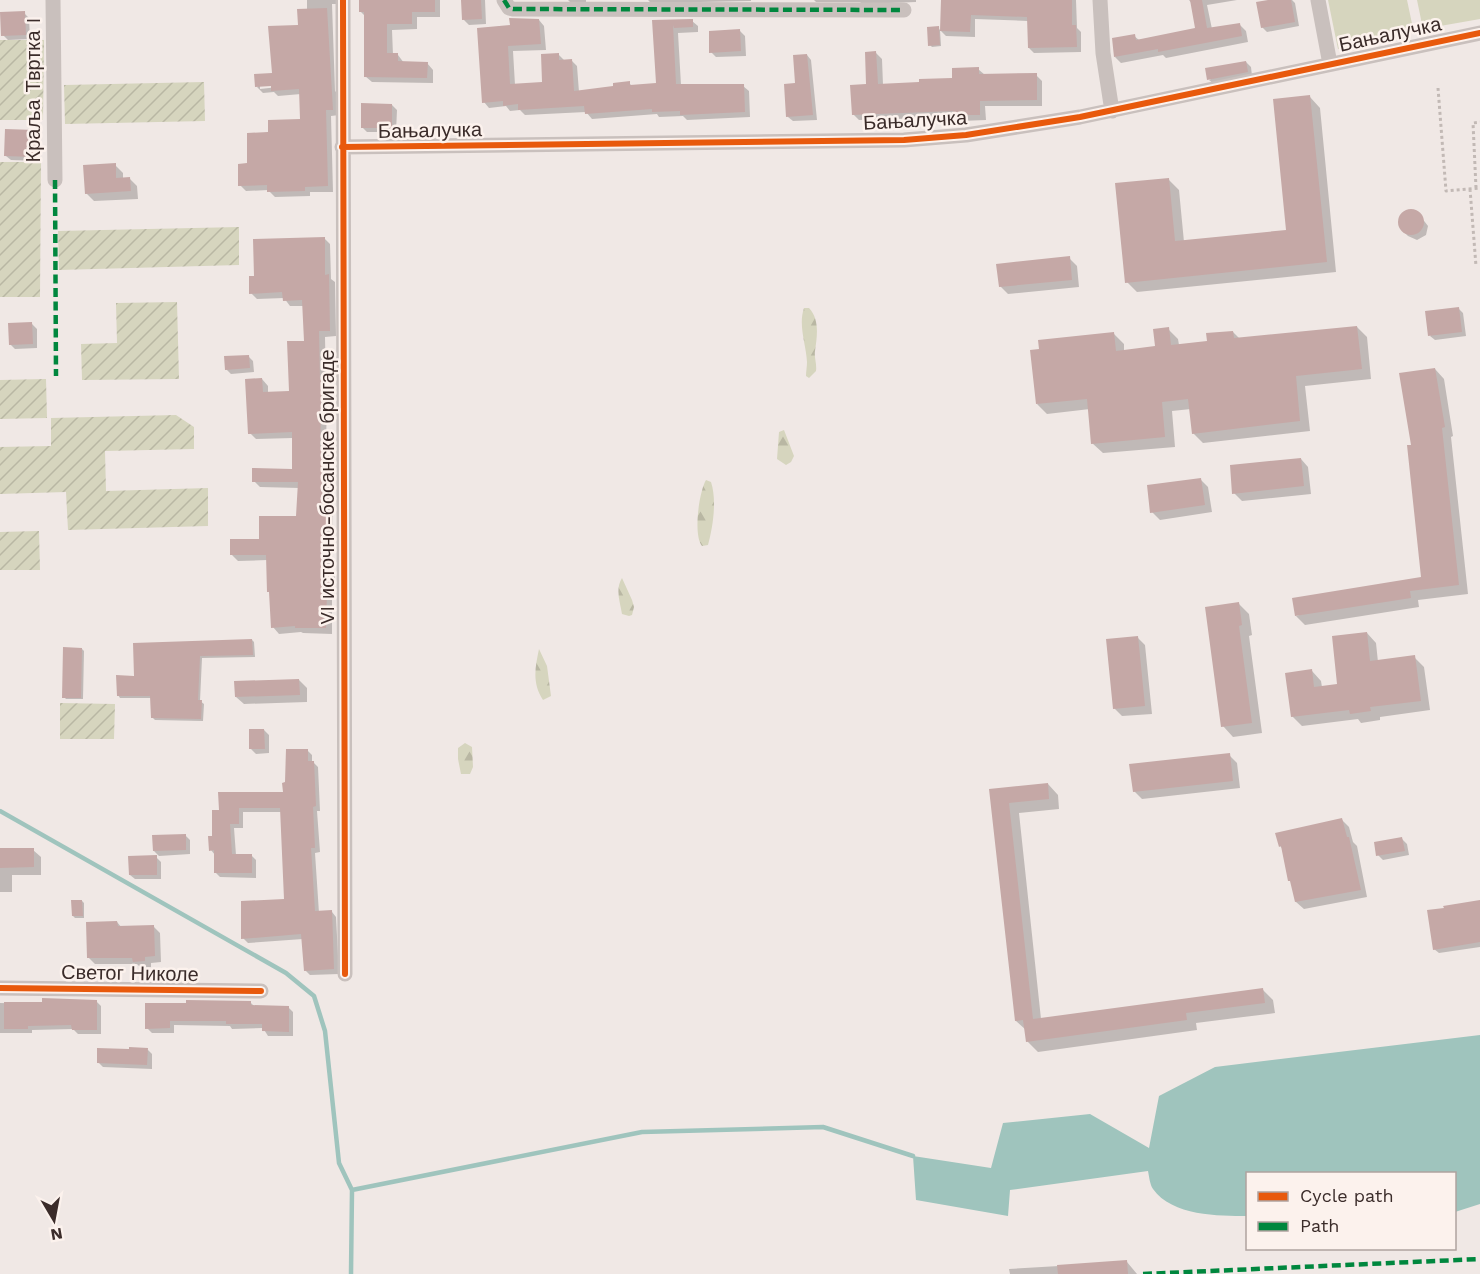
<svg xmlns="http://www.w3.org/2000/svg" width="1480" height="1274" font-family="'Work Sans',sans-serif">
  <defs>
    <pattern id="forest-firs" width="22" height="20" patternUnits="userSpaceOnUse" patternTransform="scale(1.5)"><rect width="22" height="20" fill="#d6d5be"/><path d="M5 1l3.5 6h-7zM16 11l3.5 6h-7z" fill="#b9b7a3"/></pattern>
    <pattern id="garden-furrows" width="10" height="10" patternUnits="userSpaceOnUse" patternTransform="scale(1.5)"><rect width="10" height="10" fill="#d6d5be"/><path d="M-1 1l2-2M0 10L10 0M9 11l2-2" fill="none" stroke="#b9b7a3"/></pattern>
  </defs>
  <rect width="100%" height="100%" fill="#f0e8e5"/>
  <path fill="url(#forest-firs)" d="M804 308H809C820 320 817 336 815 351 814 357 817 364 816 371L809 378 806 376C806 371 807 367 807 362 806 344 798 325 804 308Z
    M784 430 794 456 791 462 786 465 777 459 779 432Z
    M706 480 711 482C717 500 713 527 708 545L702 546C693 535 699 492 706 480Z
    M622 578 632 600 634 607 632 615 629 616 622 614C620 602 615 589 622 578Z
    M539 649 547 666 551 696 543 700C532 683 535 668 539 649Z
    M465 743 472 747 473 767 470 774H461L458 759V748Z"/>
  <path fill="#d6d5be" d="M1328 0H1407L1414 33 1338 49Z
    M1417 0H1480V19L1423 29Z"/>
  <path fill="url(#garden-furrows)" d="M0 40H44L43 120H0Z
    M204 82 205 121 65 124 64 85Z
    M0 162H41L40 297H0Z
    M239 227V265L59 270 58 231Z
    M177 302 179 379 82 380 81 344 117 343 116 303Z
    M46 379 47 418 0 419V380Z
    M176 415 194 427V449L105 451 106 491 208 488V526L68 530 66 492 0 494V447L51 446V418Z
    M39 531 40 570H0V532Z
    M60 703 115 704 114 739H60Z"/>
  <path fill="#9fc4bd" d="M1480 1035V1204L1455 1212 1454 1174H1248L1247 1216C1219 1216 1172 1216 1153 1189 1150 1185 1149 1176 1148 1171L1010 1190 1008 1216 916 1200 913 1156 991 1168 1003 1123 1090 1114 1149 1148 1159 1096 1215 1067Z"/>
  <path fill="#0003" fill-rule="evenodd" d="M307 0H340L339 4H332L335 91 337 93 339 115 331 116 333 192H310V196L275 197 268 190 246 191 240 185 248 165 270 134 302 121 301 94 278 96 274 92 263 93 257 87 274 75 307 10ZM278 84V87L260 89V86Z
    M360 0H440V17H417V29L392 30 393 55H398L404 63H427L433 70V83L372 82 365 76 366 17 360 11Z
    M463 0H485L486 24 469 25 464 20Z
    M568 0H586V4H572Z
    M648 0H751V1L651 3Z
    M814 0H916V2L862 4 860 2H816Z
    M942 0H1076L1077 28 1081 32V52L1034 53 1029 48 1028 21 975 19V37L946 36 941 31Z
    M1189 0H1237L1207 5 1212 29 1239 24 1246 31 1248 42 1166 58 1163 55 1121 63 1115 57 1134 36 1139 40 1197 29 1193 5Z
    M1277 0H1292L1295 3 1299 26 1267 32 1262 27Z
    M24 13 29 18 30 39 8 40 3 35Z
    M539 20 544 26 546 50 513 51 515 85 544 84 558 54 564 60 572 61 577 66 579 92 615 88 629 83 633 87 657 85 654 21H692L698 26V32L678 33 681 85 743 86 749 91 750 117 687 120 683 116 659 117 657 114 592 119 586 112 525 115 520 110 510 111 506 106 489 108 484 102 511 27Z
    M938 28 940 30 941 46 932 47 930 45Z
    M740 31 745 36 746 56 716 57 711 52Z
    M876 53 882 59 883 85 921 84 954 79 978 69 985 75H1036L1042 81V106H985L986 120 961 121 957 117 859 120 853 114 868 86Z
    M807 55 811 60 817 120 793 121 788 117Z
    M1246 62 1251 67 1252 76 1214 84 1209 80Z
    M1310 97 1320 108 1336 272 1137 292 1127 282 1168 179 1179 190 1184 242 1288 231Z
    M392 105 397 110 396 132H367L362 127Z
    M34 131 39 136V161L11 160 6 156Z
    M115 165 123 173V179H130L137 186 138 199 94 201 86 193Z
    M1410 210 1418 213 1428 226 1426 235 1417 240 1408 236 1403 231 1399 222 1403 213Z
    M324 238 330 244 331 279 335 282 336 336 325 337 326 386 327 388 326 452 330 456 329 499 333 503 332 570 335 573V596H332V634L303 633 301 632 279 634 273 627 267 560 238 561 232 555 261 540 297 517 299 488 260 487 254 481 293 470V438L256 439 250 433 262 379 268 386V393L290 392 306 342 304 306H290L284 298 257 299 251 293 255 277Z
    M1069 258 1077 266 1079 287 1008 294 1000 286Z
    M1458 308 1463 313 1466 336 1435 340 1430 336Z
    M32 324 37 329V348L15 349 10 344Z
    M1357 327 1367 337 1371 379 1305 386 1310 431 1203 443 1193 433 1191 409 1172 411 1175 447 1103 453 1092 443 1090 409 1047 414 1037 404 1114 334 1124 344V351L1157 348 1168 329 1178 339 1179 345 1209 342 1233 332 1240 339Z
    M248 356 253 361 254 372 231 374 226 369Z
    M1435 369 1444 379 1453 436 1451 437 1468 594 1418 600 1419 607 1305 625 1296 616 1423 579 1413 446Z
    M1301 459 1308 467 1311 494 1242 501 1234 493Z
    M1200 479 1208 487 1212 512 1160 520 1152 512Z
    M1239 604 1249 614 1252 635 1249 636 1262 733 1233 737 1223 726Z
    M1367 633 1376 643 1378 662 1414 657 1424 667 1430 710 1380 717V720L1361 723 1358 719 1302 726 1292 716 1312 671 1321 681 1322 687 1339 685Z
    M1138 638 1145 645 1152 714 1122 716 1114 708Z
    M252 640 254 642 255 657 202 658 200 701 204 704 203 721 155 720 152 717V698H120L118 695 136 678 134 644Z
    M82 649 84 651 83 699H66L64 697Z
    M299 680 307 688V702L244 704 236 697Z
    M264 730 269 735V753L256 754 251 749Z
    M307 750 312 755V761L318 767 320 811H317L320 852 315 853 319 913 332 912 336 917 339 974 310 975 305 970 303 939 248 943 243 938 286 900 282 812H243V828H234L236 855H251L256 860V878L220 877 215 872V855L211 850 220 811 285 794Z
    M1229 755 1237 763 1240 788 1142 799 1134 791Z
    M1048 784 1058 795 1059 809 1019 813 1041 1019 1263 990 1273 1000 1275 1013 1196 1023 1197 1030 1038 1052 1027 1041 1026 1030 1016 1021 990 791Z
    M1341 819 1349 827 1353 842 1357 846 1367 897 1304 909 1296 902 1283 849 1280 846Z
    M185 835 190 840V854L159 856 154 851Z
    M1402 839 1407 844 1409 855 1383 860 1378 855Z
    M0 850H33L41 857V875H12V892H0Z
    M156 857 161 862V879H135L130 875Z
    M82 901 84 903V918H75L73 916Z
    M1480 901V947L1439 953 1434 949Z
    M117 922 122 928 154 927 160 933 161 962 151 963V967L141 968 137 964H95L88 957Z
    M96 1001 101 1006V1034H78L73 1029 32 1030V1033H0V1067V1003L44 1004Z
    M250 1002 255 1007H288L293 1012V1036H268L263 1028 232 1029 230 1026 174 1025V1033H152L147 1028 146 1005Z
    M148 1050 152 1054V1069L103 1067 98 1062Z
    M1127 1262 1137 1274H1010L1009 1269Z"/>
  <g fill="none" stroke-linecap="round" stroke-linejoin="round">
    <path stroke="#9fc4bd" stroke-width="4.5" d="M0 811 286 973 314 996 325 1031 339 1163 352 1190 642 1132 823 1127 913 1156
      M351 1274 352 1190"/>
  </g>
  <path fill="#c5a8a6" d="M359 0H435V12H412V24H387V53H398V61L428 62 427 78 364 77V12H359Z
    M461 0H481L482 19 462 20Z
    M941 0H1072V25H1076L1077 47 1028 48 1027 17 971 15 970 32 940 31Z
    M1190 0H1202L1207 28 1240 23 1242 36 1158 52V49L1114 57 1112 38 1135 34 1136 40 1195 28Z
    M1268 0H1291L1295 22 1261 28 1256 2Z
    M327 8 333 110H326L328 186 305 187V191L267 192V185L238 186V164L247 163V133L268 132V120L300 119 299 89 271 91V86L255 87 254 74 272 73 268 26 298 25 297 9Z
    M25 11 26 35 1 36 0 12Z
    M509 18 539 19 541 44 508 46 510 84 542 82 541 54 559 53V60L572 59 574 91 613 86V83L630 81V85L656 83 652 20 693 19V27L674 28 673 25 676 84H744L745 112 680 115V111L652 112V109L585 114 584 106 518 110V104L503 106V101L482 103 477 28 510 25Z
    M939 26 940 45 928 46 927 27Z
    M740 29 741 51 709 53V31Z
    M876 51 878 84 919 82V79L952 78V68L979 67V74L1037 73V100L980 101V115H953V111L852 115 850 85 866 84 865 52Z
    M807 54 813 115 786 117 784 84 795 83 793 55Z
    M1246 61 1248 72 1207 80 1205 68Z
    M1310 95 1327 262 1125 283 1115 183 1169 178 1175 241 1286 230 1273 99Z
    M361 103 392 104V128H361Z
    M5 129 35 130V157L4 156Z
    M116 163V178L130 177 131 191 85 194 83 165Z
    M1398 222a13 13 0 1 1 26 0a13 13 0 1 1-26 0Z
    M325 237V275L329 274 330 331H319L320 380H322L320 449H324V495H328L326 565H329L330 590H327L326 628H295V626L271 628 269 592H267L266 555H230V539H259V516H296L298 482H252V468L292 469V432L248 434 245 379 262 378 263 392 289 391 287 341H304L302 300 283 301 282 292 249 294V276H254L253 239Z
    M1070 256 1072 280 999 287 996 264Z
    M1459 307 1462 332 1428 336 1425 311Z
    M32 322 33 344 9 345 8 323Z
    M1357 326 1362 369 1296 376 1300 421 1192 434 1188 399 1162 402 1165 437 1091 444 1087 399 1036 404 1030 350 1039 349 1038 340 1114 332 1116 351 1155 346 1153 329 1169 327 1171 345 1207 341 1206 333 1233 331 1234 338Z
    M249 355 250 368 225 370 224 356Z
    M1435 368 1445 427 1442 428 1459 585 1410 591 1411 598 1295 616 1292 598 1421 577 1407 445H1411L1399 373Z
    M1301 458 1304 486 1232 494 1230 465Z
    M1201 478 1205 505 1150 513 1147 485Z
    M1239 602 1242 625 1239 626 1252 723 1221 727 1205 607Z
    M1367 632 1370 661 1415 655 1421 701 1370 707 1371 711 1350 714 1349 710 1291 717 1285 673 1312 669 1314 687 1337 684 1332 636Z
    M1138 636 1145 706 1113 709 1106 639Z
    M252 639 253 655 200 656 198 700H202L201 719 151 718 150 696H117L116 675 134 676 133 643Z
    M63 647 82 648 81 698H62Z
    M299 679 300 695 235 697 234 681Z
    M249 729H264L265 749H249Z
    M286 749H308V761H314L316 806 313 807 315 848H311L315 911 332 910 334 969 304 971 301 934 241 939V901L284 899 280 808H239V824H230L232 854H252V873H214V850L209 851 208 836H212V810H219L218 792H283L282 783 285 782Z
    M1230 753 1233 781 1133 792 1129 764Z
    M1048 783 1049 799 1009 803 1033 1019 1263 988 1265 1003 1186 1013 1187 1020 1026 1042 1023 1020 1015 1021 989 789Z
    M1342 818 1347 837H1349L1361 890 1295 902 1290 881H1288L1281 846 1279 847 1275 833Z
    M186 834V850L153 851 152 835Z
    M1402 837 1405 851 1376 856 1374 842Z
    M0 848H34V867L0 868Z
    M157 855V875H129L128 856Z
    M71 900H82L83 916H72Z
    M1480 900V942L1433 950 1427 910 1444 908 1443 906Z
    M117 921 118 926 154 925 155 956 145 957V961L133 962 132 958H87L86 922Z
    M42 998 97 1000V1030H72L71 1025 28 1026V1029H4V1002H42Z
    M186 1000 251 1001V1005L289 1006V1032L262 1031V1024H226V1021H170V1028L145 1029V1003H186Z
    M129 1047 148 1048 147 1065 97 1063V1048L129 1049Z
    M1127 1260 1128 1274H1058L1057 1265Z"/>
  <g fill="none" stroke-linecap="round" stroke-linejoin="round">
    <path stroke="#c2b9b5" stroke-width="3" stroke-dasharray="3 3" stroke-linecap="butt" d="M1438 88 1446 191 1480 188
      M1476 188 1473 123 1480 122
      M1470 189 1476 266"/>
    <path stroke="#c9c0bd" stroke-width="15" d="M53 0 55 180
      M343 0 345 974
      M504 0 509 8 513 9 904 10
      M1100 0 1103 53 1112 111
      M1318 0 1330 64
      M342 147 904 140 966 135 1080 117 1480 33
      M0 988 261 991"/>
    <path stroke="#00873e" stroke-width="4.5" stroke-dasharray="9 4.5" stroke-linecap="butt" d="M504 0 509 8 513 9 904 10
      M55 180 56 376
      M1143 1274 1480 1259"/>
    <defs>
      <path id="cycleway" d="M343 0 345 974
        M342 147 904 140 966 135 1080 117 1480 33
        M0 988 261 991"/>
    </defs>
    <use href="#cycleway" stroke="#fcf2ed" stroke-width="10"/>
    <use href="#cycleway" stroke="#e8590c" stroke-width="6"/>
  </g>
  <g text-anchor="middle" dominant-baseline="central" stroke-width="5" stroke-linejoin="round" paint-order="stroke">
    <g font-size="20" fill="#3b2c2a" stroke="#fcf2ed">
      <text transform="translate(1390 34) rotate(-12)">Бањалучка</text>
      <text transform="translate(33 90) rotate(-90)">Краља Твртка I</text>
      <text transform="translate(915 120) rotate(-3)">Бањалучка</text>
      <text transform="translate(430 130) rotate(-1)">Бањалучка</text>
      <text transform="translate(327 487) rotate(-90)">VI источно-босанске бригаде</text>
      <text transform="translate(130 973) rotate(1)">Светог Николе</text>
    </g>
  </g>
  <rect x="1246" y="1172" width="210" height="78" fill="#fcf2ed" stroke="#afa39f" stroke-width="1.5"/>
  <rect x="1258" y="1192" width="30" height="9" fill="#e8590c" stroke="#afa39f" stroke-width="1.5"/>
  <text x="1300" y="1202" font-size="18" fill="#3b2c2a">Cycle path</text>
  <rect x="1258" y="1222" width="30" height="9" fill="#00873e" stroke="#afa39f" stroke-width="1.5"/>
  <text x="1300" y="1232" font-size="18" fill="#3b2c2a">Path</text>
  <g transform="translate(54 1220) rotate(170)" stroke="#fcf2ed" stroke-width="4.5" paint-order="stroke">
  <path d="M0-4.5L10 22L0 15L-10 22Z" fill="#3b2c2a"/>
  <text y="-9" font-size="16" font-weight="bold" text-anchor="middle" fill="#3b2c2a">N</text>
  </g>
</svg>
